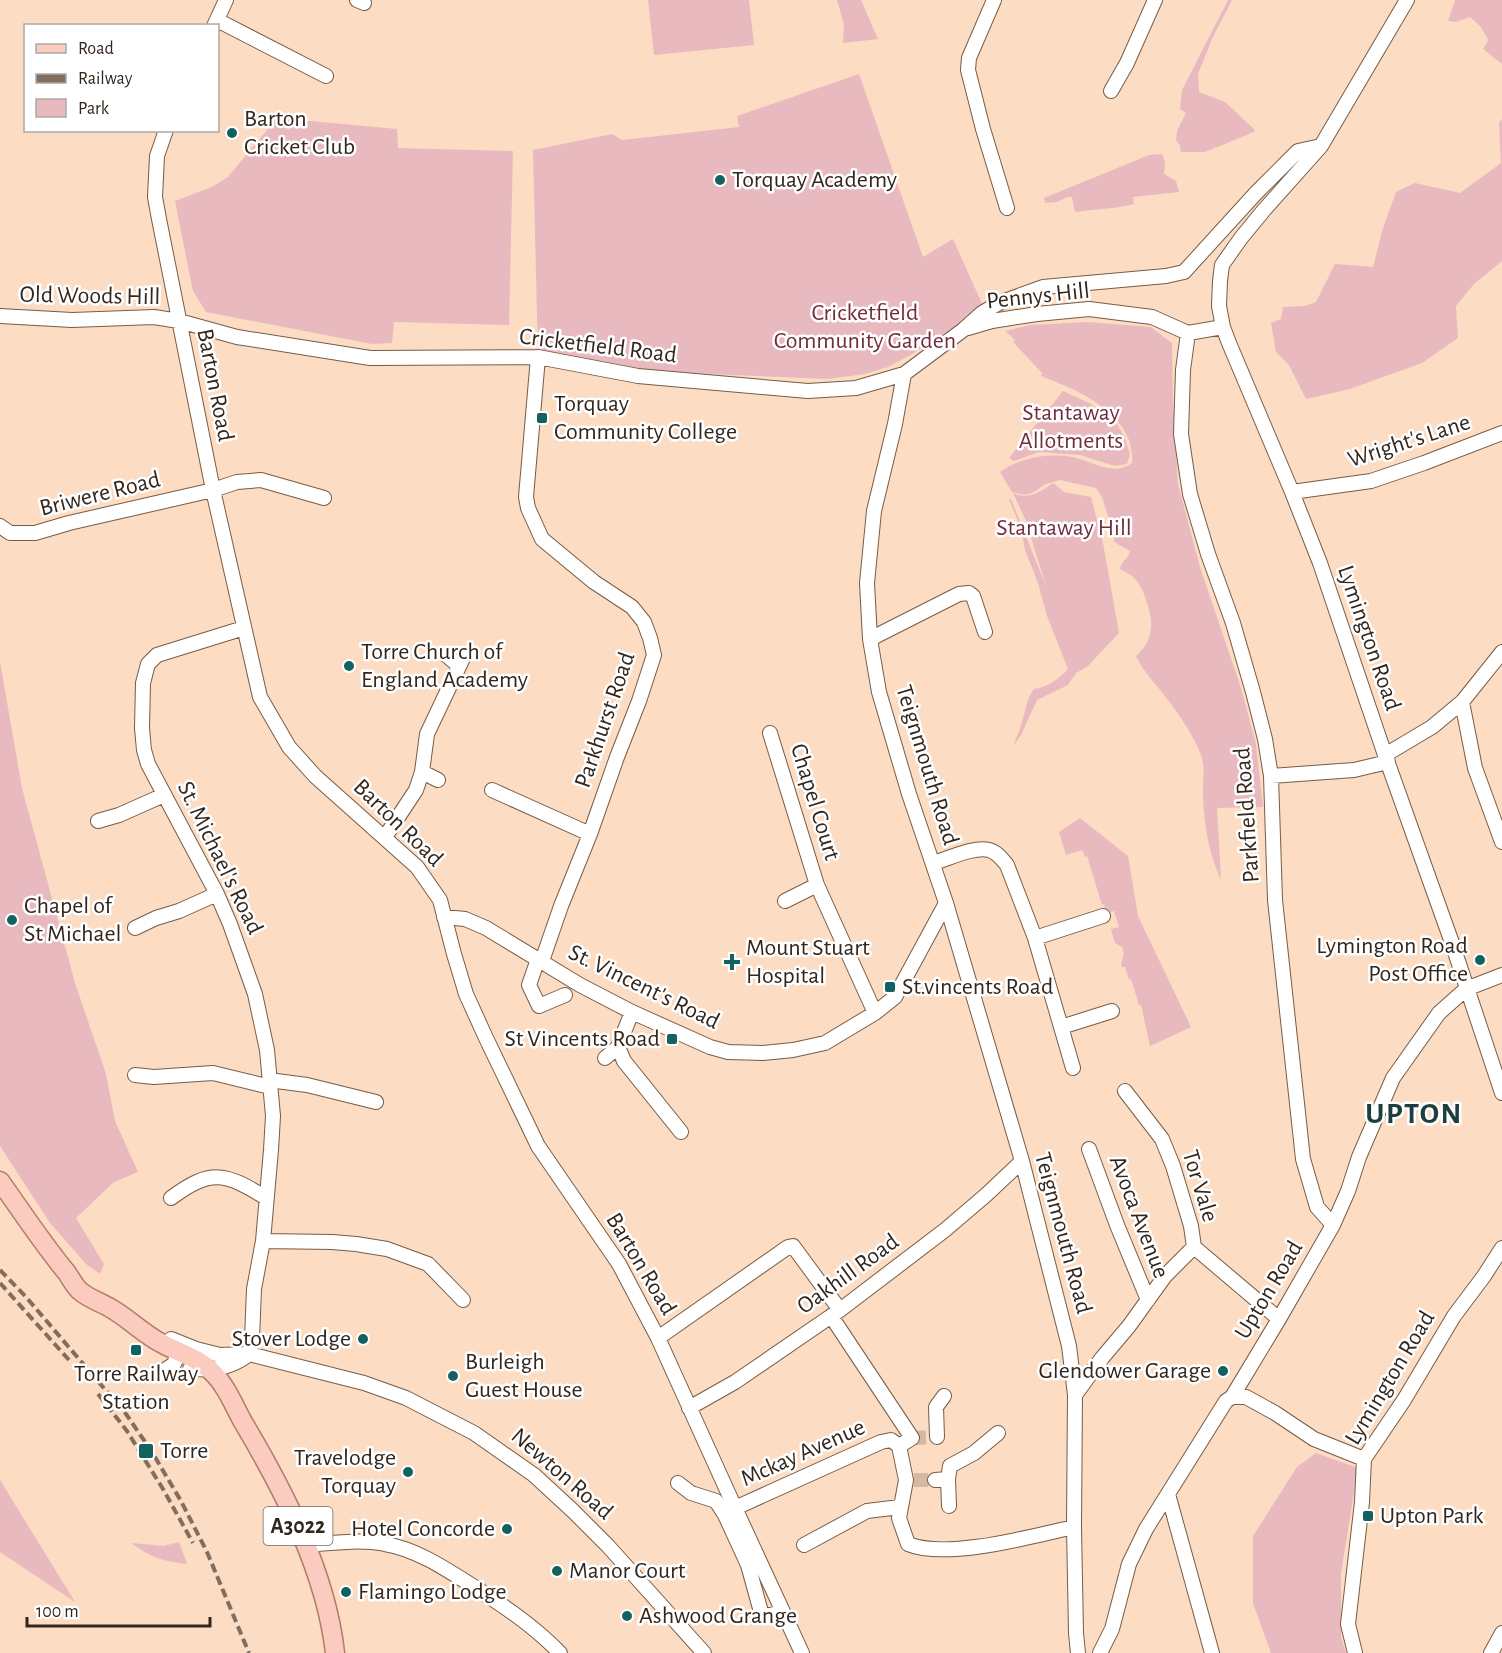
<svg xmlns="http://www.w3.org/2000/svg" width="1502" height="1653" font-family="'Alegreya Sans',sans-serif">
  <rect width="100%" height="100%" fill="#fcdcc2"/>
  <path fill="#e9b9c0" d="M648 0H749L754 45 654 55Z
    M837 0H861L878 39 843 43 844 24Z
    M1228 0H1232L1212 39 1198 74 1199 92 1225 102 1255 130 1254 132 1205 152H1181L1180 145 1176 141 1177 131 1186 113 1180 109 1182 90Z
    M1455 0H1502V64L1483 49 1487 43 1488 39 1480 26 1470 17 1456 22 1448 21Z
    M859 74 923 257 953 239 983 306 967 315 958 325 909 356 888 367 865 374 828 379 659 372 538 357 533 150 612 134 622 140 739 127 737 116Z
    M277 118 397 129 398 148 513 151 509 325 394 322 392 343 372 344 206 312 193 291 175 201 212 187 228 177Z
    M1502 119V261L1474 284 1456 306 1458 338 1422 363 1350 389 1306 399 1289 365 1276 352 1271 323 1281 319 1283 307 1305 306 1316 302 1335 264 1373 267 1383 228 1396 192 1415 183 1460 193 1501 163 1499 123Z
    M1162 154 1165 162 1164 174 1176 181 1179 192 1133 197 1134 204C1115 209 1095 209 1075 212L1072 197H1067L1057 202 1045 203 1044 198 1149 155Z
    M1088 322 1151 327 1172 343 1173 402 1178 484 1200 567 1241 688 1256 744 1263 807 1217 808 1221 880C1209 854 1204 825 1203 796 1202 781 1206 770 1201 755 1193 735 1181 717 1168 700 1157 685 1144 673 1136 656 1154 640 1154 621 1146 600 1144 593 1140 584 1135 579 1131 574 1125 572 1120 569 1121 561 1129 559 1130 551L1114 542 1113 532 1102 497 1096 488 1060 480 1046 484 1032 493 1025 495 1012 492 1000 472C1021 457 1048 453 1073 457 1091 461 1115 477 1132 463 1133 455 1131 448 1129 440 1115 405 1074 389 1041 376L1042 373 1013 342 1015 340 1005 331 1030 325Z
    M1063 391 1089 403 1114 419 1124 436 1130 454 1127 464 1115 466 1080 455 1039 452 1014 461 1009 458Z
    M1053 483 1064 492 1091 497 1103 543 1119 633 1088 666 1076 673 1068 685 1037 700 1021 735 1013 746C1016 738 1020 730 1022 722 1026 710 1026 699 1034 689 1048 687 1059 679 1068 669L1047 616 1038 583 1025 550 1021 528 1009 500 1011 499 1046 586 1026 521 1013 493C1029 500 1040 492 1053 483Z
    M0 662 22 788 75 983 106 1074 115 1121 138 1172 114 1182 76 1218 104 1264 100 1274 86 1264 50 1223 0 1146Z
    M1080 818 1128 856 1138 916 1191 1027 1150 1046 1141 1005H1139L1131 979 1129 980 1125 967H1122L1121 964 1124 954 1122 947 1115 943 1111 929 1119 927 1114 911 1106 913 1104 904 1102 905 1087 856 1085 857 1082 850 1066 855 1059 832Z
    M1316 1453 1358 1468 1341 1573V1637L1346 1653H1271L1253 1603V1536L1297 1467Z
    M0 1480 75 1602 0 1552Z
    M179 1542 187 1564C162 1561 152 1558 131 1543L164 1546Z"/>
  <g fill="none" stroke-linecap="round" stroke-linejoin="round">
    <path stroke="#d4b8a1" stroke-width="14" stroke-dasharray="14 7" stroke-linecap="butt" d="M912 1438 937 1437
      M914 1480H935"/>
    <defs>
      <path id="minor" d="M357 0 364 3
        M994 0 969 58 968 70 983 129 1007 208
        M1407 0 1321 146 1264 210 1241 238 1222 265 1220 281 1219 306 1223 327 1229 343 1292 492 1320 563 1385 755 1451 940 1502 1093
        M217 20 326 76
        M214 26 226 0
        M1111 91 1127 63 1155 0
        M166 130 157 156 155 197 159 219 213 490 260 697 289 747 315 776 417 867 440 900 454 954 466 994 486 1038 538 1146 619 1264 658 1338 735 1508 802 1653
        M0 316 72 320 154 317 179 321 237 337 370 358 538 357 638 376 808 391 856 388 904 374 963 330 982 313 999 303 1043 287 1166 276 1184 272 1256 193 1298 151 1321 146
        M968 328 992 321 1037 314 1089 309 1152 317 1188 333 1223 327
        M1188 333 1183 370 1181 434 1190 494 1208 554 1233 623 1253 692 1265 739 1271 776 1275 900 1303 1159 1317 1207 1333 1225
        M538 357 526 497 528 508 542 539 594 582 632 607 644 622 650 638 654 655 639 701 617 757 590 834 561 906 542 961
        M904 374 895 424 874 511 867 583 870 639 879 692 909 794 946 903 1022 1161 1069 1346 1075 1395 1074 1527 1076 1633 1078 1653
        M1292 492 1371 481 1424 463 1502 433
        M0 526 10 533H35L69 523 213 490 237 482 261 480 324 498
        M244 628 157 655 148 664 143 683 142 728 144 750 148 764 217 894 230 924 255 994 267 1050 273 1116 271 1150 263 1241 254 1289 252 1339 249 1354
        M870 639 959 594 969 593 973 596 985 632
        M446 655 459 666
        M1462 702 1475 768 1502 842
        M770 733 817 885 875 1013
        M1385 755 1432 727 1462 702 1502 652
        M422 772 438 780
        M1271 776 1354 770 1388 762
        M492 790 590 834
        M98 821 119 815 164 795
        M385 837 416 790 422 772 427 734 464 656
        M933 863C948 859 974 846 989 850 997 852 1002 859 1007 865L1035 938 1073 1068
        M785 901 817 885
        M444 917 465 919 486 928 580 985 632 1012 710 1047 728 1052 763 1053 793 1050 825 1043 875 1013 895 997 946 903
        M135 928 156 918 179 911 217 894
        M1035 938 1103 916
        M538 959 529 985 539 1006 565 995
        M632 1012 618 1047 624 1061 681 1132
        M1061 1027 1112 1011
        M605 1058 618 1047
        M135 1075 154 1077 213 1073 270 1087
        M269 1080 307 1085 376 1102
        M1089 1149 1117 1225 1148 1300
        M171 1198C211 1168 226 1173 266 1198
        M263 1241 332 1242 356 1244 387 1249 428 1264 463 1300
        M1194 1247 1279 1319
        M831 1316 912 1438 899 1446
        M658 1338 788 1247 793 1246 840 1310
        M171 1339 196 1349 220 1355 249 1354 364 1383 406 1398 474 1433 534 1475 572 1510 608 1546 704 1653
        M190 1369C212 1370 230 1369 248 1355
        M165 1370 174 1364 179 1352
        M1075 1395 1102 1358 1129 1326 1165 1276 1194 1247 1191 1226 1173 1166 1162 1139 1125 1091
        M1232 1397H1246L1275 1413 1314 1439 1364 1459
        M689 1408 735 1382 840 1310 945 1230 986 1195 1022 1161
        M937 1437 936 1407 944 1396
        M948 1479 949 1506
        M935 1480 948 1479 950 1466 974 1453 998 1433
        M678 1483 691 1493 716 1501 725 1515 748 1565 761 1612 768 1616 782 1611
        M1168 1494 1212 1653
        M735 1508 881 1442 891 1440 899 1446 906 1480 899 1518 908 1544C947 1560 1033 1536 1074 1527
        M306 1545C332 1543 359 1539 385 1544 415 1549 443 1567 468 1583 501 1604 533 1625 560 1653
        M804 1545 867 1511 900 1507
        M1100 1653 1112 1629 1129 1564 1146 1529 1226 1401 1232 1397 1279 1319 1333 1225 1348 1191 1359 1157 1393 1078 1439 1013 1466 989 1502 975
        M1355 1653 1348 1624 1362 1502 1364 1459 1404 1400 1454 1316 1484 1276 1502 1248
        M1491 1653 1502 1633"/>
      <path id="major" d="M0 1181C22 1212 43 1244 67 1273 71 1279 75 1287 80 1291 89 1299 103 1303 112 1309 129 1319 144 1334 161 1343 177 1352 199 1358 212 1372 226 1385 234 1406 243 1422 284 1491 326 1572 335 1653"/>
    </defs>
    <use href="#minor" stroke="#775c45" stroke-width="16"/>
    <use href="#major" stroke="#b47a6a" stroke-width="21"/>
    <use href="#minor" stroke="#fff" stroke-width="14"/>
    <use href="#major" stroke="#fccbbf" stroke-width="18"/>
    <path stroke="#826e5f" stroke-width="4" stroke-dasharray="9 4.5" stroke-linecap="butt" d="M0 1270 26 1297 126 1414 152 1452 181 1501 207 1552 249 1653
      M0 1283 69 1360
      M98 1394 127 1431 163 1489 193 1543"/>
  </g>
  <g fill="#126261" stroke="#fff" stroke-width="2">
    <circle cx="232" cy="133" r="6"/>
    <circle cx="720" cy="180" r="6"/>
    <rect x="536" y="412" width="12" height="12" rx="3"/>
    <circle cx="349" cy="666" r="6"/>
    <circle cx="12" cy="920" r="6"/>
    <circle cx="1480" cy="960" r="6"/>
    <path d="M729 953h6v6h6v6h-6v6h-6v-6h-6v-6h6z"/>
    <rect x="884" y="981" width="12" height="12" rx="3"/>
    <rect x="666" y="1033" width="12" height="12" rx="3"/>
    <circle cx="363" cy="1339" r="6"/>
    <rect x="130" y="1344" width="12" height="12" rx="3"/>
    <circle cx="1223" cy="1371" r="6"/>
    <circle cx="453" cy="1376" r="6"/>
    <rect x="138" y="1443" width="16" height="16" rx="3"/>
    <circle cx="408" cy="1472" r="6"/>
    <rect x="1362" y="1510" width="12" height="12" rx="3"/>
    <circle cx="507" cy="1529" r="6"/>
    <circle cx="557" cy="1571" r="6"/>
    <circle cx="346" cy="1592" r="6"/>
    <circle cx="627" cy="1616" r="6"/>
  </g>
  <g text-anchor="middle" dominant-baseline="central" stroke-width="5" stroke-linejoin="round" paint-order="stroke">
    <rect fill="#fff" stroke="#706761" stroke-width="1.5" x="263.5" y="1507" width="69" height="38" rx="4.5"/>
    <g font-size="22" font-weight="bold" fill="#32261d">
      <text x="298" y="1526">A3022</text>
    </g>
    <g font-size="24" fill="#32261d" stroke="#fff" text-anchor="start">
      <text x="244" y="119">Barton<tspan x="244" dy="28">Cricket Club</tspan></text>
      <text x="732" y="180">Torquay Academy</text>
      <text x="554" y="404">Torquay<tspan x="554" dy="28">Community College</tspan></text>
      <text x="361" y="652">Torre Church of<tspan x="361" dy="28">England Academy</tspan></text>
      <text x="24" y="906">Chapel of<tspan x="24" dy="28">St Michael</tspan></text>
      <text x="1468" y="946" text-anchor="end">Lymington Road<tspan x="1468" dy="28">Post Office</tspan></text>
      <text x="746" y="948">Mount Stuart<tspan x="746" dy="28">Hospital</tspan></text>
      <text x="902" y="987">St.vincents Road</text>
      <text x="660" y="1039" text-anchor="end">St Vincents Road</text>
      <text x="351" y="1339" text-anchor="end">Stover Lodge</text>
      <text x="465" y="1362">Burleigh<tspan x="465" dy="28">Guest House</tspan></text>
      <text x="1211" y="1371" text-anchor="end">Glendower Garage</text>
      <text x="136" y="1374" text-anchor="middle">Torre Railway<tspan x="136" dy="28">Station</tspan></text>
      <text x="160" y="1451">Torre</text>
      <text x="396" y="1458" text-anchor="end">Travelodge<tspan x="396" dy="28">Torquay</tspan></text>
      <text x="1380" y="1516">Upton Park</text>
      <text x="495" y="1529" text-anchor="end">Hotel Concorde</text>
      <text x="569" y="1571">Manor Court</text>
      <text x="358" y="1592">Flamingo Lodge</text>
      <text x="639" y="1616">Ashwood Grange</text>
    </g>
    <g font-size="24" fill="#32261d" stroke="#fff">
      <text transform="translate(90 296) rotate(1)">Old Woods Hill</text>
      <text transform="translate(1038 296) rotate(-6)">Pennys Hill</text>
      <text transform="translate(598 346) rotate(7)">Cricketfield Road</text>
      <text transform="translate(215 385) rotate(79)">Barton Road</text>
      <text transform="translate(1409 441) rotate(-18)">Wright's Lane</text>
      <text transform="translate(100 494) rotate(-14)">Briwere Road</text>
      <text transform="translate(1369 638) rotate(71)">Lymington Road</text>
      <text transform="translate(605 720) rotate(-71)">Parkhurst Road</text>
      <text transform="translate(927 765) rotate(73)">Teignmouth Road</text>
      <text transform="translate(815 802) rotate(73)">Chapel Court</text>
      <text transform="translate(1247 815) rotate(-94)">Parkfield Road</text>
      <text transform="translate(398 823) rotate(44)">Barton Road</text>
      <text transform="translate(220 858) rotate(64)">St. Michael's Road</text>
      <text transform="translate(644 987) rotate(26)">St. Vincent's Road</text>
      <text transform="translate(1200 1186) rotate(73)">Tor Vale</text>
      <text transform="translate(1139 1217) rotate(69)">Avoca Avenue</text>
      <text transform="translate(1063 1233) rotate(75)">Teignmouth Road</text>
      <text transform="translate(641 1264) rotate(59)">Barton Road</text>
      <text transform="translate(848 1274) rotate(-36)">Oakhill Road</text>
      <text transform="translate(1269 1290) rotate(-59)">Upton Road</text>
      <text transform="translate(1390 1378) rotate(-59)">Lymington Road</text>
      <text transform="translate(803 1453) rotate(-24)">Mckay Avenue</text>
      <text transform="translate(562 1474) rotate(41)">Newton Road</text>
    </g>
    <g font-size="24" fill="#712d3d" stroke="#fff">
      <text x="865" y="313">Cricketfield<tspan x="865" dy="28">Community Garden</tspan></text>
      <text x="1071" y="413">Stantaway<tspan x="1071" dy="28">Allotments</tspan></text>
      <text x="1064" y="528">Stantaway Hill</text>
    </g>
    <g font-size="30" font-weight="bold" letter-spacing="1.5" fill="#1c3e3e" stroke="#fff">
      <text x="1414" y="1114">UPTON</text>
    </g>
  </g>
  <rect x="24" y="24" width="195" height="108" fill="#ffffff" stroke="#ada8a5" stroke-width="1.5"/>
  <rect x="36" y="44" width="30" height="9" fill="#fccbbf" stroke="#ada8a5" stroke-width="1.5"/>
  <text x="78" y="54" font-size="18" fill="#32261d">Road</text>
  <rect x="36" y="74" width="30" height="9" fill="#826e5f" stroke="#ada8a5" stroke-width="1.5"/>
  <text x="78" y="84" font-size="18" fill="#32261d">Railway</text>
  <rect x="36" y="99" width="30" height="18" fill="#e9b9c0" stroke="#ada8a5" stroke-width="1.5"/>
  <text x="78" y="114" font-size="18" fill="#32261d">Park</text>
  <path d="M27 1617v9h183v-9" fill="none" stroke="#32261d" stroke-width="3"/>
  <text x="36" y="1617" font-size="18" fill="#32261d" stroke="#ffffff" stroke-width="4.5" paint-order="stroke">100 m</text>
</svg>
